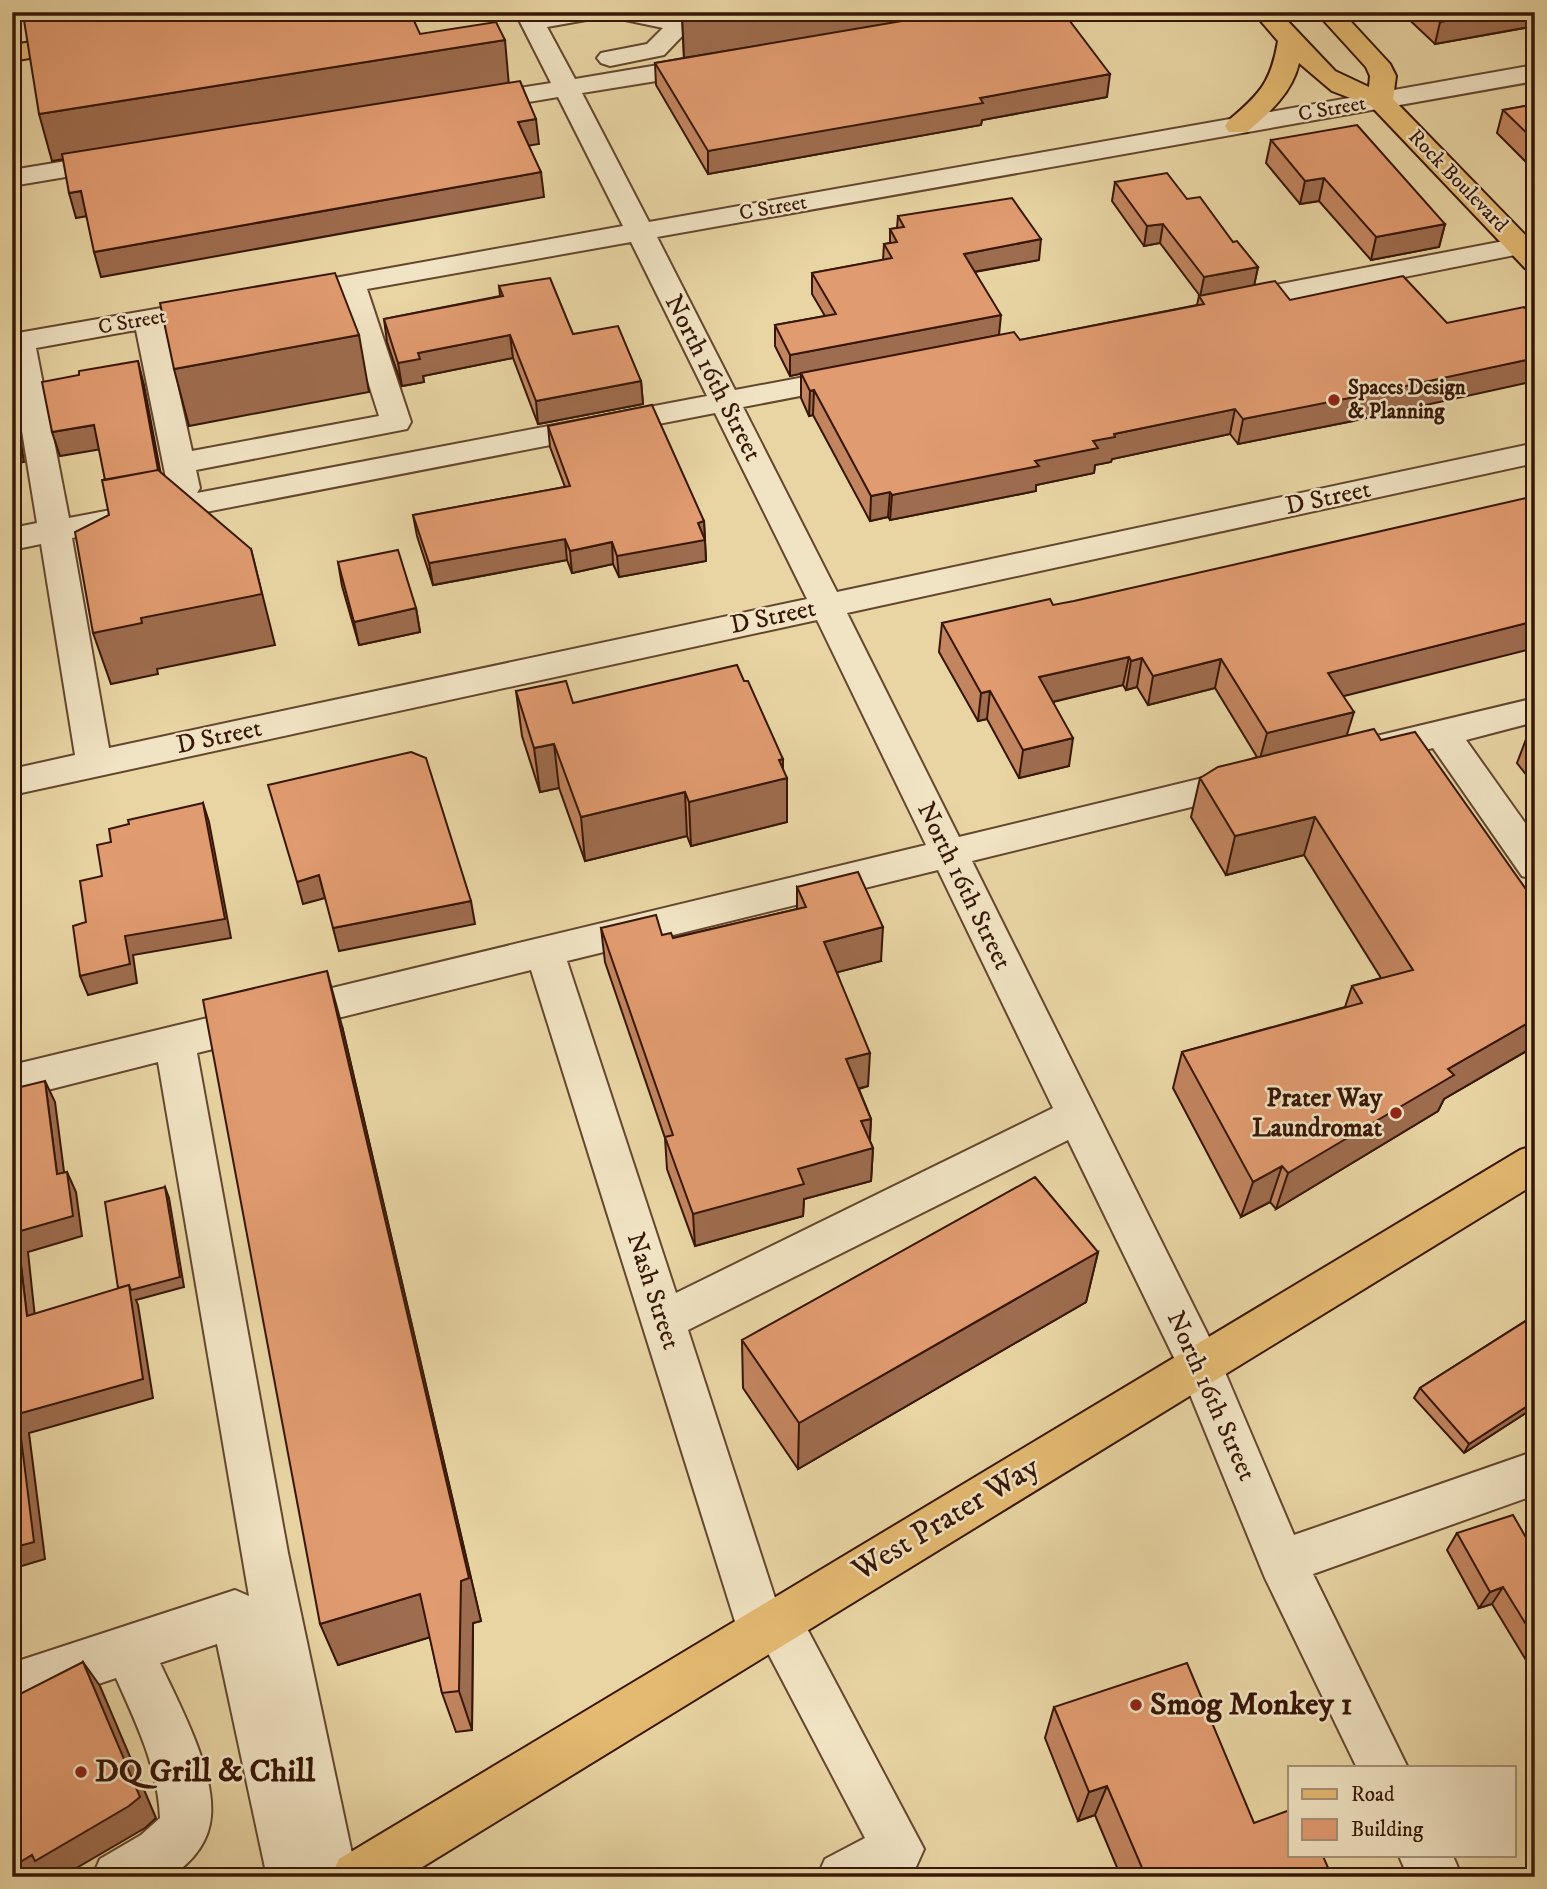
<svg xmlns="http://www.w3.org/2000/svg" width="1547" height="1889" font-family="'IM FELL DW Pica',serif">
  <rect width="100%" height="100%" fill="#e9d5a4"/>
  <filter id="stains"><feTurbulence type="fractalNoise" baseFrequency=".00286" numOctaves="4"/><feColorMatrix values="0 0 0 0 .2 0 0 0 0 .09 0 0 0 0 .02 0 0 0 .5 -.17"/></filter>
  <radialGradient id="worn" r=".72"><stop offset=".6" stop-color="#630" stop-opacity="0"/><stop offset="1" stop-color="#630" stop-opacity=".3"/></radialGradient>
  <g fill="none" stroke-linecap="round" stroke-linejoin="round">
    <defs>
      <path id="minor" d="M515 12H606L603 17 547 27 575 79 706 57 715 60 719 65 715 70 706 73 582 93 649 222 1535 65V81L657 237 735 390 852 368 863 371 867 377 863 383 852 386 743 407 837 592 1535 443V463L847 613 959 837 1248 767 1261 771 1266 780 1261 789 1248 793 972 861 1216 1351 1294 1535 1535 1451V1495L1313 1574 1408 1768H1357L1265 1578 1180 1370 1068 1140 688 1330 775 1598 794 1604 924 1849 916 1867 898 1877H817L825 1859 865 1838 768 1653 762 1655 745 1648 738 1631 531 970 197 1053 288 1553 357 1877H267L217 1644 160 1663C179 1704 215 1770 211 1816 209 1843 191 1863 170 1877H92L100 1859 141 1835 160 1818C158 1767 136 1723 116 1678L12 1713V1663L235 1590 249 1596 158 1062 12 1099V1065L926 845 817 620 12 795V769L75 755 41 544 12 550V528L37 523 12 370V334L213 299 223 302 228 308 223 314 164 325 192 451 379 416 340 294 289 303 279 300 275 294 279 288 623 226 558 97 475 111 466 109 462 103 466 97 475 95 551 83ZM631 242 707 396 197 493 200 488 196 470 407 429 411 422 367 289ZM136 330 168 488 178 497 69 518 36 348ZM715 413 807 599 109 748 72 538ZM938 870 1053 1108 676 1293 567 961Z
        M608 12 676 15 679 12H705L664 55 610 66 601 63 597 58 601 53 647 44 663 28 611 17Z
        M115 153 125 155 128 161 125 167 12 186V170Z
        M1535 235V251L1234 311 1224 308 1220 302 1224 296 1234 293Z
        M1535 698V722L1466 740 1535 837V880L1522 876 1433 748 1368 764 1355 760 1350 751 1355 742 1368 738Z
        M1399 1856H1453L1462 1877H1408Z"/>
      <path id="major" d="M1253 12H1279L1335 71 1369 87 1370 76 1366 67 1316 12H1342L1390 64 1396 76 1393 99 1535 245V270L1525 268 1371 106 1332 91 1299 63C1292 93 1270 112 1247 132H1229L1225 126 1229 120C1260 94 1271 82 1278 41Z
        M79 35 88 38 92 43 88 48 12 61V45Z
        M1535 1145V1184L406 1877H331L339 1859 1520 1150Z"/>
    </defs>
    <use href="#minor" stroke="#64462e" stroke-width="4"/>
    <use href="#major" stroke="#371606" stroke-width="4"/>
    <use href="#minor" fill="#f1e4c4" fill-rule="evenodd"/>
    <use href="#major" fill="#e4ba72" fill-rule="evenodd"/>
  </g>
  <path fill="#c28560" stroke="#371606" stroke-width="2" d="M1401 12H1535V26L1435 44Z
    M682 14 1107 97 982 120 981 125 708 174 656 85 655 63 684 58Z
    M1535 104V171L1497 133 1503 110Z
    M1271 140 1445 224 1439 247 1371 260 1319 201 1300 204 1266 163Z
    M1115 182 1187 199 1233 242 1258 267 1254 285 1353 421 1238 444 1230 434 1112 459 1111 462 1095 465 1094 473 1036 485V491L890 520 888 517 870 521 813 415 809 416 801 398V373L790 376 775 346V325L825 316 812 294V273L883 260 884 244 890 243V229L897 228 898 216 1039 260 975 272 999 335 1020 340 1197 305 1199 296H1200L1160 243 1144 246 1112 201Z
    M499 286 573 334 641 381 643 404 538 424 513 358 423 376 424 382 402 386 387 342 384 319 500 296Z
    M548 426 704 521 706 561 619 577 613 564 572 573 567 560 433 585 417 536 413 515 565 487 550 447Z
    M338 562 416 608 420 632 359 645 342 586Z
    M1053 605 1343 696 1347 735 1381 740 1535 902V1046L1444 1099 1438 1111 1276 1209 1270 1202 1241 1217 1173 1088 1182 1052 1345 1007 1352 986 1381 978 1304 855 1226 875 1191 817 1200 778 1257 757 1215 688 1148 705 1137 687 1126 690 1123 685 1053 702 1069 766 1019 778 987 719 978 721 939 652 942 623Z
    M516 691 573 703 783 769 787 822 691 846 687 836 585 861 559 788 540 792 522 736Z
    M1535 733V786L1517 763 1528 734Z
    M797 887 881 961 837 972 868 1086 859 1089 871 1119 870 1141 873 1148 871 1181 804 1199 803 1216 695 1246 667 1169 665 1138 605 962 601 928 662 935 673 938 797 909Z
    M342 1026 481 1621 473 1623 472 1730 456 1732 442 1693 430 1637 338 1665Z
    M1098 1252 1086 1302 798 1469 743 1388 742 1340Z
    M1535 1315V1407L1464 1453 1414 1398 1420 1388Z
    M1457 1533 1535 1553V1675L1492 1604 1479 1608 1447 1550Z
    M1054 1707 1254 1823 1332 1877H1121L1095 1815 1078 1821 1045 1738Z"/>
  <path fill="#9e6c4e" stroke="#371606" stroke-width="2" d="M691 12H964L684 58 682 14Z
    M1495 12H1535V26L1435 44 1440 22Z
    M505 40 509 86 52 161 39 114Z
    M1110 74 1107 97 982 120 981 125 708 174V151L980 98Z
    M536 119 539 144 520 147 518 122Z
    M541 172 544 197 101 277 94 252Z
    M1324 178 1319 201 1300 204 1305 181Z
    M81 191 88 216 76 218 69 193Z
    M1163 224 1160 243 1144 246 1147 226Z
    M1445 224 1439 247 1371 260 1376 237Z
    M1041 239 1039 260 962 274 964 254Z
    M1258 267 1254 286 1200 297 1204 277Z
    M1001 315 999 335 790 376V355Z
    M359 335 369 392 189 426 174 369Z
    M510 335 513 358 423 376 424 382 402 386 398 363 418 353Z
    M1535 358V381L1353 421 1238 444 1243 419Z
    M138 361 144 385 165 496 159 472Z
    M641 381 643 404 538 424 536 401Z
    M814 390 813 415 809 416 810 391Z
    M12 400 16 411 24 462 12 464Z
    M1235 409 1230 434 1112 459 1111 462 1095 465 1094 473 1036 485V491L890 520 892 495 1035 461 1114 434Z
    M94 425 102 449 60 456 52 432Z
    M890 492 888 517 870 521 871 496Z
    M704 521 706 561 619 577 617 556 698 523Z
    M565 539 567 560 433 585 429 563Z
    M612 542 613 564 572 573 570 551Z
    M251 549 275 645 157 669 158 674 111 684 93 633 141 618Z
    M416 608 420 632 359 645 354 622Z
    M1535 621V648L1320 702 1328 673Z
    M1129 657 1123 685 1035 706 1039 677Z
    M1142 658 1137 687 1126 690 1131 661Z
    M1221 659 1215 688 1148 705 1153 676Z
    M990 691 987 719 978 721 981 693Z
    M1354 712 1345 741 1259 762 1267 733Z
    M1073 738 1069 766 1019 778 1023 750Z
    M554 744 559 788 540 792 534 748Z
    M783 759V779L787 778V822L691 846 689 802 779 760Z
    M685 792 687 836 585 861 581 817Z
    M203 803 209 822 231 938 133 955 137 983 88 995 80 976 125 936Z
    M1315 817 1304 855 1226 875 1235 836Z
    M319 875 325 898 303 904 297 882Z
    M471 901 475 924 339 951 333 928Z
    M883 927 881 961 823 976 824 942Z
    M327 971 342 1026 481 1621 473 1623 472 1730 459 1691Z
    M1535 1019V1046L1444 1099 1438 1111 1276 1209 1288 1173 1448 1069Z
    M870 1053 868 1086 844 1092 846 1059Z
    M45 1081 55 1102 67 1195 57 1174Z
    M871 1119 869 1149 873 1148 871 1181 804 1199 803 1216 695 1246 693 1214 798 1169 861 1121Z
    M1282 1166 1270 1202 1241 1217 1253 1182Z
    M67 1172 76 1192 82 1236 28 1252 37 1336 27 1316 17 1232Z
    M165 1187 169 1198 184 1287 136 1300 138 1305 153 1398 29 1433 45 1559 12 1569 18 1414 129 1285Z
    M1098 1252 1086 1302 798 1469 799 1423Z
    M1535 1401V1407L1464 1453 1469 1444Z
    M1503 1587 1492 1604 1479 1608 1490 1592Z
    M420 1594 434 1636 338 1665 320 1624Z
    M83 1662 100 1686 156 1818 145 1828 61 1877H12V1867Z
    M1107 1786 1095 1815 1078 1821 1089 1792Z"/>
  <path fill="#e19b70" stroke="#371606" stroke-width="2" d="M35 12H81L95 14 105 12H410L420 34 496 22 505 40 39 114 23 14Z
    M955 12H1063L1110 74 980 98 983 103 708 151 655 63Z
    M1430 12H1495L1440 22Z
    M520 81 536 119 518 122 541 172 94 252 81 191 69 193 62 154Z
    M1535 104V141L1503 110Z
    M1357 125 1445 224 1376 237 1324 178 1305 181 1271 140Z
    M1167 173 1187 199 1200 197 1233 242 1237 241 1258 267 1204 277 1163 224 1147 226 1115 182Z
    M1012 198 1041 239 964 254 1001 315 790 355 775 325 836 314 812 273 892 258 884 244 897 242 890 229 904 227 898 216Z
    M335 273 359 335 174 369 160 303Z
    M1403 276 1447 323 1524 307 1535 318V358L1360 396 1243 419 1235 409 1114 434 1115 437 1093 441 1098 448 1035 461 1039 466 892 495 890 492 871 496 814 390 810 391 801 373 1014 332 1020 340 1204 304 1199 296 1275 281 1290 300Z
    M550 278 573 334 618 326 641 381 536 401 510 335 418 353 420 359 398 363 384 319 503 296 499 286Z
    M138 361 158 470 105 480 94 425 52 432 42 382 79 375V371Z
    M652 405 704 521 698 523 705 540 617 556 612 542 570 551 565 539 429 563 413 515 570 486 548 426Z
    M12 413 16 439H12Z
    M158 470 251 549 262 594 141 618 142 623 93 633 75 532 109 515 102 480Z
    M1535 496V621L1328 673 1354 712 1267 733 1221 659 1153 676 1142 658 1131 661 1129 657 1039 677 1073 738 1023 750 990 691 981 693 942 623 1050 599 1053 605 1074 601Z
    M398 550 416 608 354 622 338 562Z
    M737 665 744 681H748L783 759 779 760 787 778 689 802 685 792 581 817 554 744 534 748 516 691 566 681 573 703Z
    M1374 729 1381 740 1415 732 1535 902V1019L1448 1069 1454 1075 1288 1173 1282 1166 1253 1182 1182 1052 1362 1003 1352 986 1413 970 1315 817 1235 836 1200 778 1218 767Z
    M1535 733V742L1528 734Z
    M411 752 426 758 471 901 333 928 319 875 297 882 268 785Z
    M203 803 225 919 125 936 130 964 80 976 73 926 86 922 80 881 102 876 97 845 111 842 109 829 129 824 128 820Z
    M858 872 883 927 824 942 870 1053 846 1059 871 1119 861 1121 873 1148 798 1169 804 1184 693 1214 665 1137 673 1135 601 928 656 915 662 935 671 933 673 938 806 907 797 887Z
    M327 971 469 1578 461 1581 459 1691 442 1693 420 1594 320 1624 203 1000Z
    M45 1081 57 1174 67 1172 73 1216 17 1232 27 1316 129 1285 143 1379 18 1414 34 1542 12 1548V1089Z
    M1035 1177 1098 1252 799 1423 742 1340Z
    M165 1187 180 1277 131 1290 129 1285 118 1288 105 1202Z
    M1535 1315V1401L1469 1444 1420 1388Z
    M1513 1515 1535 1553V1639L1503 1587 1490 1592 1457 1533Z
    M83 1662 140 1797 129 1806 35 1861 32 1855 12 1867V1698Z
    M1187 1663 1254 1823 1290 1810V1856H1323L1332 1877H1139L1143 1870 1107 1786 1089 1792 1054 1707Z"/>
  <g fill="#8f2418" stroke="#f1e4c4" stroke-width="2.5">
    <circle cx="1334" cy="400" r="7"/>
    <circle cx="1396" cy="1113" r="7"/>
    <circle cx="1136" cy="1705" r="7"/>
    <circle cx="81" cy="1772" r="7"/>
  </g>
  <g text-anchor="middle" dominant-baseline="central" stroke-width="5" stroke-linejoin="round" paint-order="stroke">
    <g font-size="21" fill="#371606" stroke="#f1e4c4">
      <text transform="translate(1332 109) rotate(-10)">C Street</text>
      <text transform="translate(1458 181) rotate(46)">Rock Boulevard</text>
      <text transform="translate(773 208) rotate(-10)">C Street</text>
      <text transform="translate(132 322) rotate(-10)">C Street</text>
    </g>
    <g font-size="21" font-weight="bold" fill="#371606" stroke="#f1e4c4" text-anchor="start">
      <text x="1348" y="388">Spaces Design<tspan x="1348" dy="24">&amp; Planning</tspan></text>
    </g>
    <g font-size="26" fill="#371606" stroke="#f1e4c4">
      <text transform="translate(713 378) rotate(63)">North 16th Street</text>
      <text transform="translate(1328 498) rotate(-12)">D Street</text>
      <text transform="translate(773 617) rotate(-12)">D Street</text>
      <text transform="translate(219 737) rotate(-12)">D Street</text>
      <text transform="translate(964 886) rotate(64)">North 16th Street</text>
      <text transform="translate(653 1291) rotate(72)">Nash Street</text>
      <text transform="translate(1211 1396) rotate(66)">North 16th Street</text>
    </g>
    <g font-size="26" font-weight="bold" fill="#371606" stroke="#f1e4c4" text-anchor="end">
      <text x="1382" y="1098">Prater Way<tspan x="1382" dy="30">Laundromat</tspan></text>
    </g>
    <g font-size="32" fill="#371606" stroke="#f1e4c4">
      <text transform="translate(946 1519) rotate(-31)">West Prater Way</text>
    </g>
    <g font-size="32" font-weight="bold" fill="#371606" stroke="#f1e4c4" text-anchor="start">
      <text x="1150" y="1705">Smog Monkey 1</text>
      <text x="95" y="1772">DQ Grill &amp; Chill</text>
    </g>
  </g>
  <rect width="1547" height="1889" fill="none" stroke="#e9d5a4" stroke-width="42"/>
  <rect x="14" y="14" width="1519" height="1861" fill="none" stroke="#371606" stroke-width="3.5"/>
  <rect x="21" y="21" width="1505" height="1847" fill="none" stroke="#371606" stroke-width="2"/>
  <rect x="1288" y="1766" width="228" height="91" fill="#f1e4c4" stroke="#a79278" stroke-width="2"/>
  <rect x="1302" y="1789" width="35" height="10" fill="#e4ba72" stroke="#a79278" stroke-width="2"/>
  <text x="1351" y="1801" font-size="21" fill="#371606">Road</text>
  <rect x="1302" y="1819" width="35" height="21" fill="#e19b70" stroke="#a79278" stroke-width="2"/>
  <text x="1351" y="1836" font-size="21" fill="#371606">Building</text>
  <rect width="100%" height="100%" filter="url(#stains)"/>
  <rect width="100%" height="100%" fill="url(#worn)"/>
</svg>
